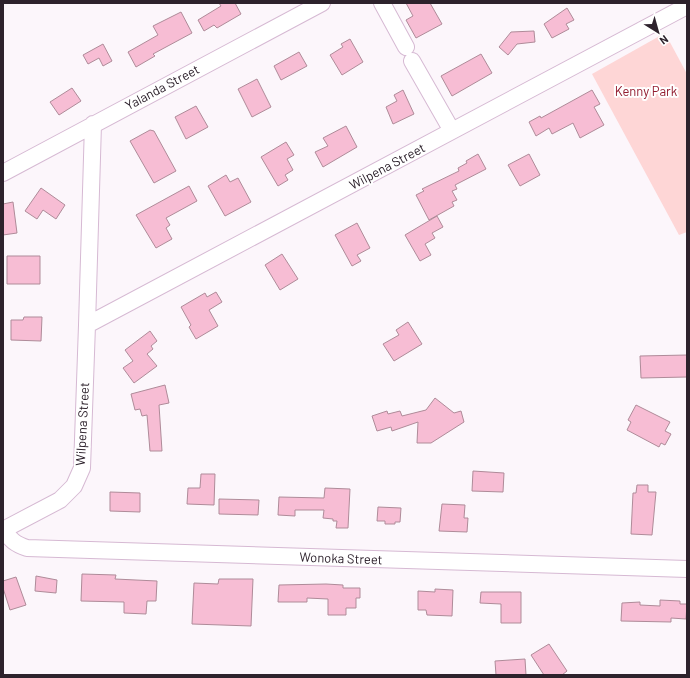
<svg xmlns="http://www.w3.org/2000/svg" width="690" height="678" font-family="Barlow,sans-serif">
  <rect width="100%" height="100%" fill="#fcf6fb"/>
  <path fill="#fed6d6" d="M665 33 687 74V232L679 235 592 74Z"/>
  <path fill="#f7bdd4" stroke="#af8b99" d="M219 3H235L241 14 217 28 214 25 204 31 198 20 221 6Z
    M406 3H430L442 24 416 38 406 20 413 16Z
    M567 8 574 20 566 24 569 29 552 38 544 24Z
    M181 12 192 33 153 54 155 56 136 67 128 52 158 35 153 26Z
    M534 31 535 42 517 44 508 55 499 47 511 32Z
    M350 39 363 62 342 75 330 55 343 47 341 44Z
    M103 44 112 61 103 66 99 58 88 64 83 55Z
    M299 52 307 66 281 80 274 66Z
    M481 54 492 73 452 96 441 76Z
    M257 79 271 107 252 117 238 89Z
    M72 88 81 101 59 115 50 102Z
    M403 90 414 114 393 124 386 107 397 101 394 95Z
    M592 90 600 104 594 107 604 125 580 138 573 123 552 134 549 128 536 136 529 122 540 116 541 118Z
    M196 106 208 127 186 139 175 117Z
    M346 126 357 147 323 167 315 152 328 146 323 138Z
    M150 130 154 131 176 171 154 183 130 141Z
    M286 142 294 155 287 159 293 170 285 175 288 180 278 186 261 157Z
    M478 154 486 169 455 185 457 189 452 191 457 200 452 202 454 206 429 220 416 195 424 191 422 189 459 171 458 168 467 163 466 161Z
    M529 154 540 175 520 186 508 165Z
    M226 175 230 182 238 178 251 202 225 216 208 186Z
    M189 186 197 201 166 218 170 225 166 228 172 239 156 248 136 215Z
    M41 188 65 205 56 219 43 210 37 219 25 211Z
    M13 202 17 233 3 235V204Z
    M437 216 443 227 432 233 435 238 425 244 431 255 420 261 405 235Z
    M357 223 370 248 357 255 361 261 352 266 335 235Z
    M282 254 298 279 280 290 265 265Z
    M7 256H40V284H7Z
    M216 292 222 302 209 310 218 326 196 339 189 327 191 325 181 307 205 293 207 297Z
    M24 317H42L41 341 11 340V320H23Z
    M408 322 422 344 394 361 383 344 399 335 396 330Z
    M150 331 157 341 151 346 153 349 147 354 157 366 134 383 123 368 133 361 125 350Z
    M687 355V377L641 378 640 356Z
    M165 385 169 403 159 405 162 451H150L147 415 142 416 140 409 135 410 131 394Z
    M435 398 454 413 461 411 464 422 431 443H417L418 422 392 431 391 427 377 431 372 416 387 411 388 414 400 411 402 416 426 410Z
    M636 405 670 422 665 431 671 434 665 445 661 443 659 447 627 430 631 422 628 420Z
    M473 471 504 473 503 492 472 491Z
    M201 474H215L214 505 187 504 188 488H200Z
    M637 485H648V492H656L652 535 631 534 633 493H636Z
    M325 488 350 489 348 528H336L337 521H333V519L323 518 324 510H295V516L278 515 279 497 324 498Z
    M110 492 140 493V512L110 511Z
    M219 499 259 500 258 515 219 514Z
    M442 504 465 505 464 518H468L467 532 439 531Z
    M378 507 401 508 400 522H395V524H385V521H377Z
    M82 574 116 575 115 579 157 581 156 601H147L146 614 124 613V602L81 601Z
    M36 576 57 580 56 593 35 591Z
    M16 577 26 605 10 610 3 588V581Z
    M219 579H253L251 626 192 624 194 583 218 584Z
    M326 584 343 585V588H360V598H356V608H346V615H328V599L307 598V602H278L279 585Z
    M435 589 453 590 452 616 427 615 426 610H418V591L435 592Z
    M481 592H521V623H501V604L480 603Z
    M660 600 680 601V604H687L686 619 671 618V622L621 621 622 603 640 602V605L660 606Z
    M549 644 567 671 562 675H544L531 655Z
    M525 659 526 675H496L495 661Z"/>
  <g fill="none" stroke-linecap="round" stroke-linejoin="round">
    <defs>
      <path id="minor" d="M382 3 406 47
        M412 61 452 131
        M3 173 322 3
        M87 325 93 124
        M4 529C10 540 15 544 27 548L687 569
        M3 530 60 500 74 486 82 468 87 325 687 6"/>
    </defs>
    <use href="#minor" stroke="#d6b9d3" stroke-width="18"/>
    <use href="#minor" stroke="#fff" stroke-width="16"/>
  </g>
  <g text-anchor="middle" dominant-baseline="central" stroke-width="4" stroke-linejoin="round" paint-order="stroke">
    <g font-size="13" fill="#2d222c" stroke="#fff">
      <text transform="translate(162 87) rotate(-28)">Yalanda Street</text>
      <text transform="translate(387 166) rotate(-28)">Wilpena Street</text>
      <text transform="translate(82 424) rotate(-87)">Wilpena Street</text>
      <text transform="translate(341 558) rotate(2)">Wonoka Street</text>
    </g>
    <g font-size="13" fill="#921c2f" stroke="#fff">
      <text x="646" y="91">Kenny Park</text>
    </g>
  </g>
  <rect width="690" height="678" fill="none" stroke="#2d222c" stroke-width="8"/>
  <g transform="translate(658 32) rotate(143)" stroke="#ffffff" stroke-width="3" paint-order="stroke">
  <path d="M0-3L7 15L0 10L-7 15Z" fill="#2d222c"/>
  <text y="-6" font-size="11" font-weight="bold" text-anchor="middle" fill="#2d222c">N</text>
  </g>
</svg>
